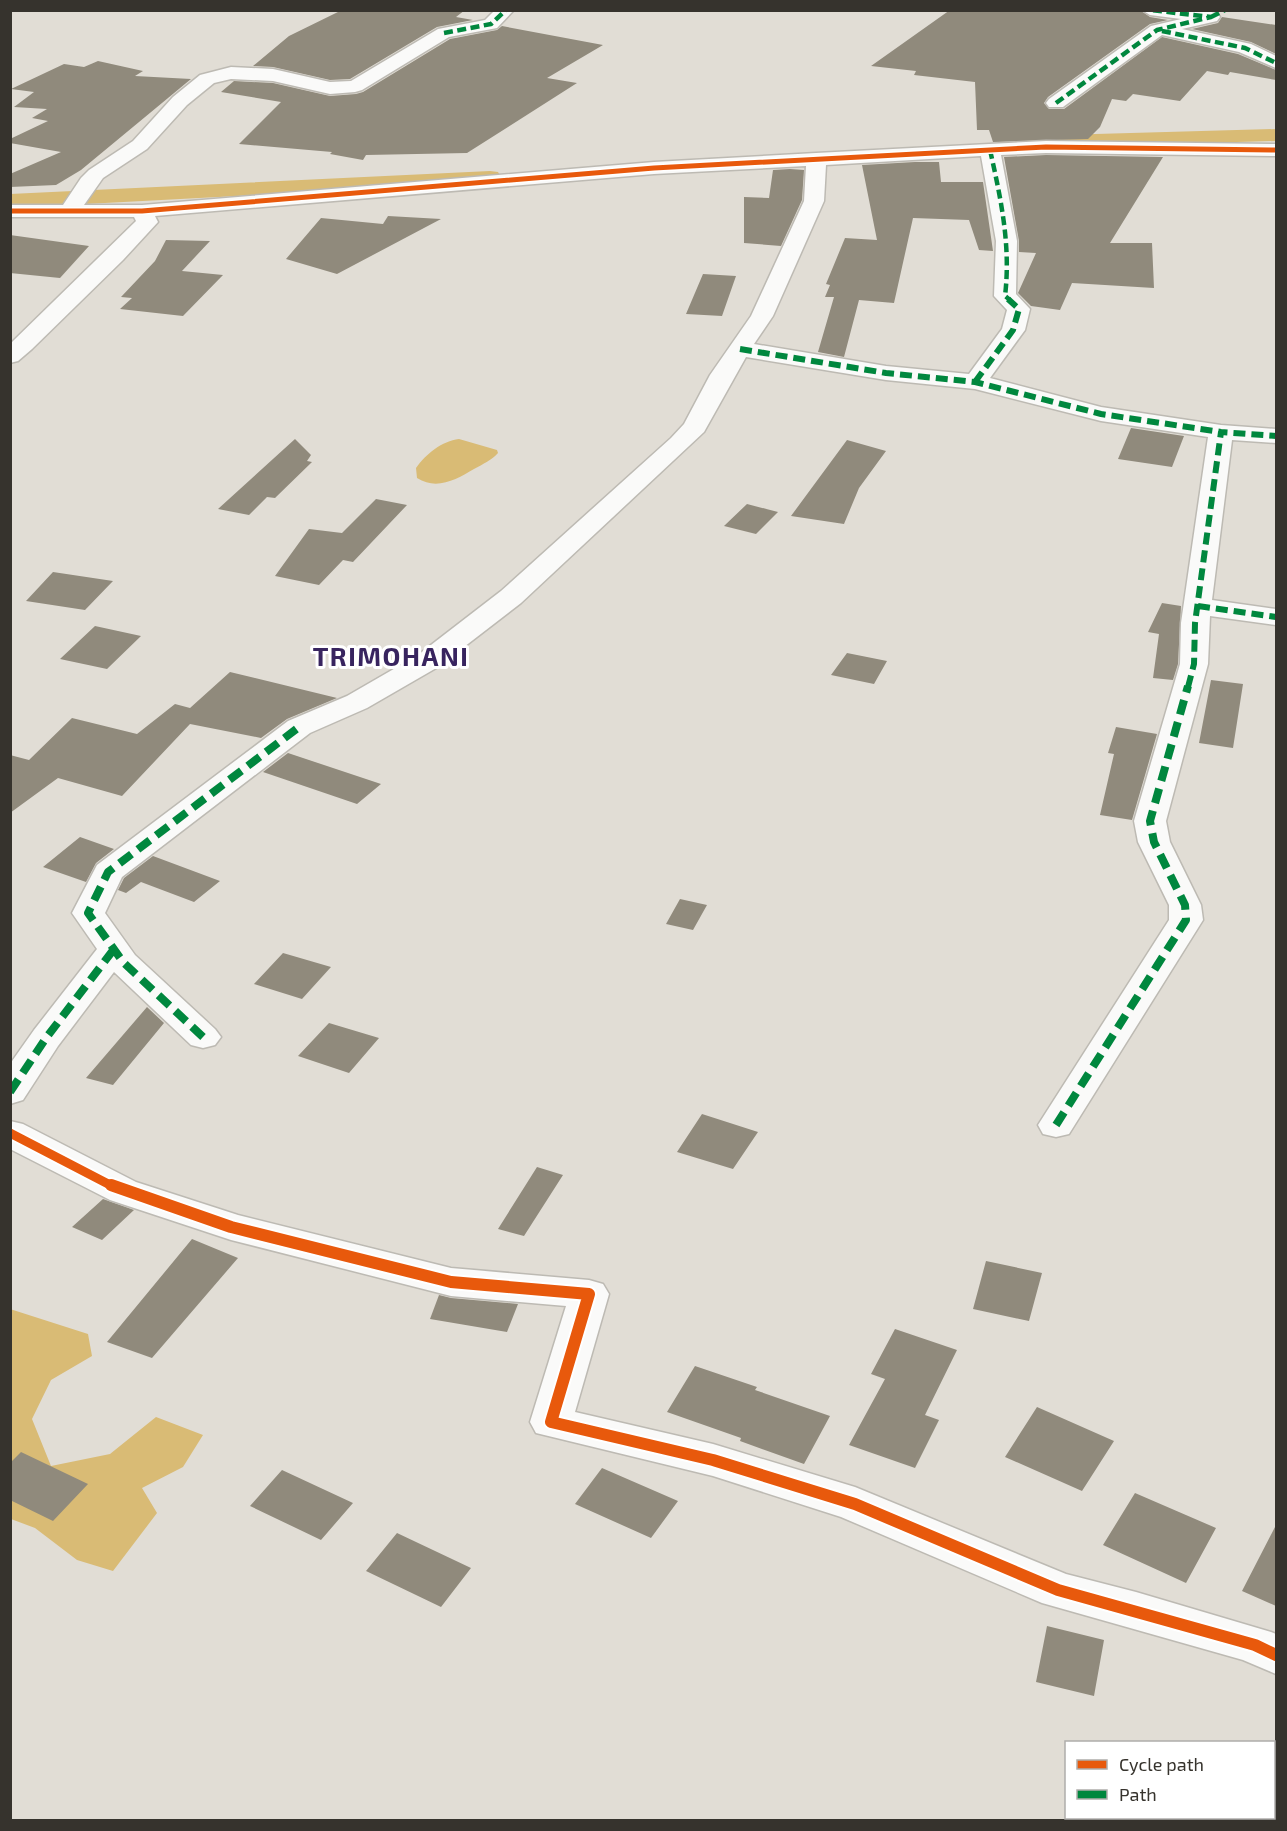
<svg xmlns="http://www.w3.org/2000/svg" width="1287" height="1831" font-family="'Exo 2',sans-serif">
  <rect width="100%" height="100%" fill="#e1ddd5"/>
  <path fill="#d9bb75" d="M459 439 497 450 498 453C492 460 483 464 474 469 457 479 437 491 417 478L416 468C426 454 442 441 459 439Z
    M10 1309 88 1334 92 1356 51 1380 32 1419 51 1466 110 1454 156 1417 203 1435 183 1467 142 1488 157 1513 113 1571 77 1560 35 1528 11 1519Z"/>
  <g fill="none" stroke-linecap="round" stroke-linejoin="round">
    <path fill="#d9bb75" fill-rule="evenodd" d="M1276 129V141L1025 148 1018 146 1015 142 1018 138 1025 136Z
      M490 171 498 172 501 177 498 182 10 208V194Z"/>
  </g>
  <path fill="#908a7c" d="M342 10H465L456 17 473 20 437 27 350 79 330 80 273 67 253 66 289 36Z
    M950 10H1140L1150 17 1168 20 1150 24 1048 97 1044 103 1049 109H1064L1162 37 1238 54 1276 70V80L1230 72 1228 75 1207 71 1180 101 1133 94 1126 101 1112 99 1100 127 1088 139 993 142 989 130H977L975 82 914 75 916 71 871 66Z
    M1222 17 1276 25V54L1251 42 1192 29 1218 23Z
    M502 26 603 45 547 78 577 83 467 153 366 155 363 160 330 154 332 152 239 144 281 102 221 92 234 81 273 83 330 96 356 94 363 92 450 39 497 30Z
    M98 61 143 71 135 76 191 79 81 170 56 185 10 187V174L61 152 10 143V139L48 121 32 118 47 109 14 107 34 92 11 89 64 64 84 67Z
    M1046 155 1163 157 1110 243H1152L1154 288 1072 283 1060 310 1031 306 1018 293 1036 253 1019 252V241L1004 157Z
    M915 162H939L941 182H983L993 251 979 250 969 220 913 218 894 303 859 300 844 357 818 352 834 297H825L830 285 826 284 845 238 877 240 862 165Z
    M790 169 804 170 802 200 781 246 744 243V197L769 198 773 170Z
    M388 216 441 219 337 274 286 259 321 218 383 224Z
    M10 235 89 246 60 278 10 273Z
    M166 240 210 241 182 271 223 275 183 316 120 309 132 298 121 297 155 261Z
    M703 274 736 276 722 316 686 314Z
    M1131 428 1184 436 1172 467 1118 459Z
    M295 439 311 455 307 461 312 462 275 498 267 497 249 515 218 509Z
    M847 440 886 451 859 488 844 524 791 516Z
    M376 499 407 505 353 562 343 560 319 585 275 576 309 529 342 533Z
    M747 504 778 512 756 534 724 526Z
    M53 572 113 581 85 610 26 601Z
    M1162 603 1181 606 1178 664 1173 680 1153 678 1159 634 1148 632Z
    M95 626 141 636 107 669 60 659Z
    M847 653 887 661 874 684 831 675Z
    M230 672 337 698 287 719 261 738 190 724 122 796 58 778 10 813V755L29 760 72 718 137 734 175 704 190 708Z
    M1211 680 1243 684 1233 748 1199 743Z
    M1116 727 1157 734 1132 820 1100 815 1114 754 1108 753Z
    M288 753 381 784 357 804 263 772Z
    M80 837 114 849 96 863 86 882 43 867Z
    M153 856 220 881 194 902 141 882 126 893 118 890 124 878Z
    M680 899 707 905 693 930 666 924Z
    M283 953 331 967 302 999 254 984Z
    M147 1007 164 1023 113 1085 86 1078Z
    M329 1023 379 1038 349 1073 298 1056Z
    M702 1114 758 1132 733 1169 677 1152Z
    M537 1167 563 1175 524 1236 498 1229Z
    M103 1199 134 1210 102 1240 72 1227Z
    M192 1239 238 1258 152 1358 107 1342Z
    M986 1261 1042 1273 1029 1321 973 1309Z
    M439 1295 451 1298 518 1304 507 1332 430 1319Z
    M895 1329 957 1350 925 1415 939 1420 915 1468 849 1445 885 1379 871 1374Z
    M695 1366 757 1387 755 1390 830 1416 804 1464 740 1441 741 1438 667 1412Z
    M1037 1407 1114 1441 1082 1491 1005 1457Z
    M21 1452 88 1484 53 1521 10 1500V1463Z
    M602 1468 678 1501 651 1538 575 1504Z
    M282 1470 353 1503 321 1540 250 1506Z
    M1135 1493 1216 1528 1186 1583 1103 1545Z
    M1276 1525V1606L1242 1591Z
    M397 1533 471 1568 441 1607 366 1571Z
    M1047 1626 1104 1640 1094 1696 1036 1682Z"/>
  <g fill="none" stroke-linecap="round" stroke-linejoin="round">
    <defs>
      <path id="minor" d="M495 10H514L497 28 449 37 362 90 355 92 330 94 273 81 231 79 214 83 187 105 147 149 103 178 84 205H142L654 162 816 153 1046 141 1276 144V156L1046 153 1001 155 1017 241 1016 294 1030 309 1025 330 990 378 1101 407 1221 425 1276 429V443L1232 440 1212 600 1276 609V625L1210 616 1208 664 1166 821 1170 842 1201 905 1203 920 1069 1134 1056 1137 1043 1134 1038 1125 1169 920V905L1138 842 1134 821 1180 664 1181 623 1208 437 1101 421 975 389 886 380 746 357 704 432 521 603 438 667 367 708 310 733 122 877 105 913 135 955 215 1029 221 1037 215 1045 203 1048 191 1045 114 972 58 1046 23 1100 10 1104V1064L34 1030 97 949 72 913 97 865 288 721 347 696 418 655 501 591 671 438 684 424 710 375 751 316 804 201 806 166 654 174 155 216 158 222 123 260 32 349 18 361 10 363V344L136 221 134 217H10V205H63L81 178 89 170 133 141 173 97 200 75 231 67 273 69 330 82 351 81 438 29 485 20ZM981 156 996 241 994 296 1007 310 1002 329 969 374 886 366 754 344 773 316 824 201 826 165Z
        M1142 10H1201L1217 13 1220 17 1217 21 1182 29 1251 44 1276 56V68L1239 52 1162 35 1063 107H1049L1046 103 1049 99 1151 26 1181 19 1150 15Z
        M10 1121 23 1124 136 1182 238 1215 451 1268 589 1280 603 1284 609 1294 575 1412 713 1444 855 1487 1066 1574 1136 1592 1271 1632 1276 1634V1674L1243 1660 1042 1603 841 1517 713 1476 536 1433 530 1422 566 1306 451 1296 231 1240 110 1200 10 1149Z"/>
    </defs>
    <use href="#minor" stroke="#bdbab3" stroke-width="3"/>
    <use href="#minor" fill="#fafaf9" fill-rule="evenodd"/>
    <path stroke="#00873e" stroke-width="4.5" stroke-dasharray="9 4.5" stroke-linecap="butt" d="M1211 17 1225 10
      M1162 31 1245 48 1276 63
      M444 33 491 24 506 10
      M1056 103 1157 30 1211 17 1150 10
      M990 150C1001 199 1011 246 1005 296L1010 300"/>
    <path stroke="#00873e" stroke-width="6" stroke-dasharray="12 6" stroke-linecap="butt" d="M740 349 886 373 975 382 1101 414 1221 432
      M975 382 1013 330 1019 309 1008 299
      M1198 606 1276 617
      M1188 687 1194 664 1195 623 1221 432 1276 436"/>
    <path stroke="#00873e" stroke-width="8" stroke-dasharray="15 8" stroke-linecap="butt" d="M203 1037 123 962 88 913 108 872 299 727
      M10 1092 46 1038 114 949
      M1056 1125 1186 920 1185 905 1154 842 1150 821 1188 686"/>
    <defs>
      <path id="cycleway-far2" d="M10 211H142L654 168 1046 147 1276 150"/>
      <path id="cycleway-far1" d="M10 1133 114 1187"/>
      <path id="cycleway" d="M111 1185 231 1227 451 1282 589 1294 551 1422 713 1460 855 1504 1058 1590 1255 1645 1276 1655"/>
    </defs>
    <use href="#cycleway-far2" stroke="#fff" stroke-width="8"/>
    <use href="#cycleway-far1" stroke="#fff" stroke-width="13"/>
    <use href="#cycleway" stroke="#fff" stroke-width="16"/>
    <use href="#cycleway-far2" stroke="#e8590c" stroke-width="5"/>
    <use href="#cycleway-far1" stroke="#e8590c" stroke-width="9"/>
    <use href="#cycleway" stroke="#e8590c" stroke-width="12"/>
  </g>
  <g text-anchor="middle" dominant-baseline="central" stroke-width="6" stroke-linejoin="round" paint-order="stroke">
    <g font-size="26" font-weight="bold" letter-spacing="1.5" fill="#38245f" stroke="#fff">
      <text x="391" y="655">TRIMOHANI</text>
    </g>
  </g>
  <rect width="1287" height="1831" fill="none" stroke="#36332d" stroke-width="24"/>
  <rect x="1065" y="1741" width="210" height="78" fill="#ffffff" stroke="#afadab" stroke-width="1.5"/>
  <rect x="1077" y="1760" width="30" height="9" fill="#e8590c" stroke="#afadab" stroke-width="1.5"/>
  <text x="1119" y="1771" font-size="18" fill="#36332d">Cycle path</text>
  <rect x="1077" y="1790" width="30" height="9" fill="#00873e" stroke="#afadab" stroke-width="1.5"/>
  <text x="1119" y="1801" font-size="18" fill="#36332d">Path</text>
</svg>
